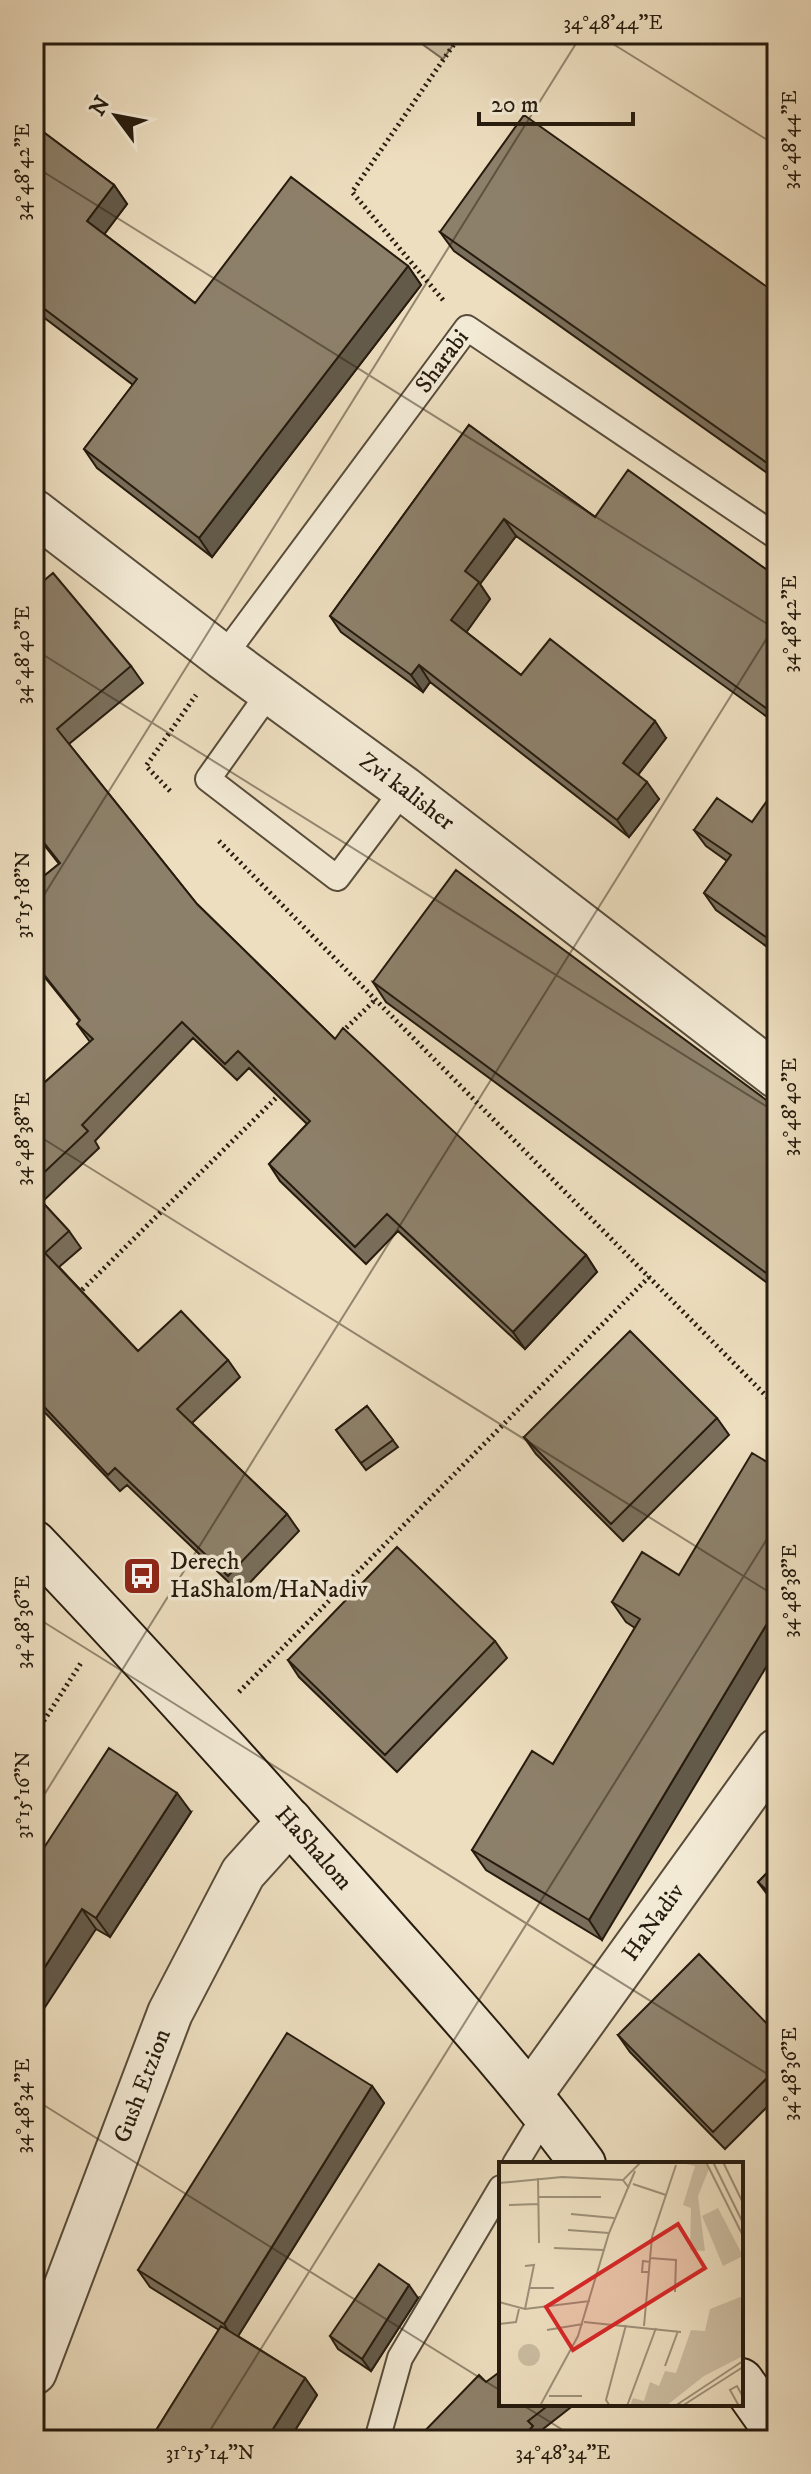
<svg xmlns="http://www.w3.org/2000/svg" width="811" height="2474" font-family="'IM FELL DW Pica',serif">
  <rect width="100%" height="100%" fill="#eddebf"/>
  <filter id="stains"><feTurbulence type="fractalNoise" baseFrequency=".0025" numOctaves="4"/><feColorMatrix values="0 0 0 0 .2 0 0 0 0 .09 0 0 0 0 .02 0 0 0 .5 -.17"/></filter>
  <radialGradient id="worn" r=".72"><stop offset=".6" stop-color="#630" stop-opacity="0"/><stop offset="1" stop-color="#630" stop-opacity=".3"/></radialGradient>
  <path fill="#cbbda1" stroke="#786c58" stroke-width="2" d="M408 34H461L443 59Z"/>
  <g fill="none" stroke-linecap="round" stroke-linejoin="round">
    <defs>
      <g id="lane">
        <path id="s1" d="M223 657 467 328 777 537"/>
        <path d="M271 690 208 779 337 878 404 789"/>
        <path d="M515 2164 546 2113"/>
        <path d="M377 2440 400 2358 501 2188"/>
      </g>
      <g id="street">
        <path id="s2" d="M34 512 223 657 404 789 777 1076"/>
        <path id="s3" d="M531 2093 777 1751"/>
        <path id="s4" d="M34 2372 170 2013 243 1873 290 1821"/>
      </g>
      <g id="secondary">
        <path id="s5" d="M34 1543C147 1661 256 1783 364 1905 439 1990 516 2073 583 2164"/>
        <path d="M741 2381 777 2432"/>
      </g>
    </defs>
    <use href="#lane" stroke="#584c3a" stroke-width="28"/>
    <use href="#street" stroke="#584c3a" stroke-width="48"/>
    <use href="#secondary" stroke="#261b0e" stroke-width="48"/>
    <path stroke="#261b0e" stroke-width="5" stroke-dasharray="2 4" stroke-linecap="butt" d="M443 300 352 192 461 34
      M170 791 146 766 196 695
      M219 841 777 1407
      M342 1032 376 999
      M78 1294 281 1093
      M239 1692 649 1277
      M34 1736 81 1663"/>
    <use href="#lane" stroke="#f3ead5" stroke-width="24"/>
    <use href="#street" stroke="#f3ead5" stroke-width="44"/>
    <use href="#secondary" stroke="#f3ead5" stroke-width="44"/>
  </g>
  <path fill="#796e5b" stroke="#261b0e" stroke-width="2" d="M34 125 114 185 127 204 104 234 195 303 408 266 421 285 212 557 97 468 84 449 133 385 34 310Z
    M440 232 777 294V480L454 251Z
    M469 425 595 517 777 577V724L516 536 480 584 490 599 466 632 521 675 666 738 638 775 659 799 629 837 430 682 423 692 341 632 330 616Z
    M34 589 131 666 143 683 69 744 197 904 335 1039 586 1255 597 1272 525 1349 398 1231 366 1264 280 1181 269 1164 307 1124 249 1068 237 1080 193 1038 95 1141 99 1148 42 1202 69 1231 81 1248 59 1267 138 1351 228 1360 240 1377 192 1423 287 1514 299 1531 240 1593 127 1485 120 1491 34 1401V1092L90 1042 77 1024 80 1021 34 964V884L59 864 34 832Z
    M777 804V954L716 910 704 893 727 861 706 846 694 830 752 822Z
    M373 982 777 1108V1290L386 1002Z
    M367 1406 398 1447 366 1470 336 1430Z
    M717 1418 729 1435 623 1541 536 1454 524 1437Z
    M679 1575 602 1940 486 1870 472 1850 553 1764 635 1628 626 1622 612 1602Z
    M495 1641 507 1658 397 1772 299 1677 288 1660Z
    M191 1812 110 1937 96 1929 34 1863Z
    M777 1863V1905L770 1898 758 1882Z
    M777 2034V2097L725 2149 630 2052 618 2035Z
    M372 2086 384 2103 238 2336 305 2378 317 2395 289 2440H150L219 2330 150 2287 138 2270Z
    M418 2298 371 2371 338 2349 330 2336Z
    M501 2404H575L538 2433 542 2439 541 2440H416Z"/>
  <path fill="#635a4a" stroke="#261b0e" stroke-width="2" d="M114 185 127 204 100 240 87 221Z
    M408 266 421 285 212 557 199 538Z
    M504 519 516 536 480 584 490 599 463 637 451 620 465 571Z
    M419 665 430 682 423 692 411 675Z
    M655 721 666 738 634 780 623 763Z
    M647 782 659 799 629 837 617 820Z
    M586 1255 597 1272 525 1349 513 1332Z
    M777 1607V1649L602 1940 589 1920Z
    M177 1793 191 1812 110 1937 96 1918Z
    M82 1909 96 1929 34 2024V1984Z
    M372 2086 384 2103 235 2341 224 2324Z
    M409 2285 418 2298 371 2371 362 2359Z
    M305 2378 317 2395 289 2440H266Z"/>
  <path fill="#8d806a" stroke="#261b0e" stroke-width="2" d="M524 115 777 294V470L440 232Z
    M34 125 114 185 87 221 195 303 291 177 408 266 199 538 84 449 137 379 34 301Z
    M469 425 595 517 628 470 777 577V716L504 519 465 571 479 582 451 620 521 675 550 639 655 721 623 763 647 782 617 820 419 665 411 675 330 616Z
    M53 573 131 666 57 729 197 904 335 1039 343 1028 586 1255 513 1332 387 1214 355 1247 269 1164 310 1121 238 1051 225 1064 182 1022 82 1125 88 1131 34 1182V1092L93 1039 77 1024 80 1020 34 962V884L60 863 34 830V589Z
    M717 798 752 822 769 798 777 804V945L704 893 731 855 694 830Z
    M456 870 777 1108V1281L373 982Z
    M34 1193 69 1231 45 1253 138 1351 181 1311 228 1360 177 1409 287 1514 228 1576 115 1468 108 1475 34 1396Z
    M630 1331 717 1418 611 1524 524 1437Z
    M367 1406 393 1440 361 1463 336 1430Z
    M752 1453 777 1468V1607L589 1920 472 1850 532 1751 553 1764 640 1619 612 1602 642 1552 679 1575Z
    M397 1547 495 1641 385 1755 288 1660Z
    M109 1748 177 1793 96 1918 82 1909 34 1984V1863Z
    M777 1863V1900L758 1882Z
    M699 1954 777 2034V2068L713 2132 618 2035Z
    M287 2033 372 2086 224 2324 138 2270Z
    M379 2264 409 2285 362 2359 330 2336Z
    M221 2326 305 2378 266 2440H150Z
    M501 2371V2404H550L528 2421 533 2426 520 2440H416L479 2375 486 2382Z"/>
  <path fill="none" stroke="#261b0e" stroke-width="2" stroke-opacity="0.45" d="M597 34 777 146M34 166 777 630M34 649 777 1113M34 911 582 34M34 1133 777 1597M34 1616 777 2080M34 1811 777 622M34 2099 501 2391M521 2404 579 2440M204 2440 777 1523M767 2440 777 2423"/>
  <defs>
    <symbol id="bus-square" viewBox="-11 -11 22 22"><rect x="-9" y="-9" width="18" height="18" rx="4" fill="#8f2418" stroke="#f3ead5"/><path d="M-5-6H5V4H4V6H2V4H-2V6H-4V4H-5ZM-3.5-4V0h7V-4ZM-3.5 1.2v1.5H-2V1.2ZM2 1.2v1.5H3.5V1.2Z" fill="#fff"/></symbol>
  </defs>
  <g fill-rule="evenodd">
    <use href="#bus-square" x="120" y="1554" width="44" height="44"/>
  </g>
  <g text-anchor="middle" dominant-baseline="central" stroke-width="7" stroke-linejoin="round" paint-order="stroke">
    <g font-size="24" fill="#261b0e" stroke="#f3ead5">
      <text stroke="none"><textPath href="#s1" startOffset="368">Sharabi</textPath></text>
      <text stroke="none"><textPath href="#s2" startOffset="466">Zvi kalisher</textPath></text>
      <text stroke="none"><textPath href="#s5" startOffset="414">HaShalom</textPath></text>
      <text stroke="none"><textPath href="#s3" startOffset="210">HaNadiv</textPath></text>
      <text stroke="none"><textPath href="#s4" startOffset="306">Gush Etzion</textPath></text>
    </g>
    <g font-size="24" fill="#261b0e" stroke="#f3ead5" text-anchor="start">
      <text x="170" y="1562">Derech<tspan x="170" dy="28">HaShalom/HaNadiv</tspan></text>
    </g>
  </g>
  <g transform="translate(499 2162)">
    <rect width="244" height="244" fill="#eddebf"/>
    <path d="M207 0 210 7 199 34 206 89 191 88 192 46 184 43 196 4 183 1ZM219 46 244 94 224 104 203 54ZM244 134V194L205 214 167 244H131L134 236 145 239 151 220 160 224 166 209 177 211 192 168 206 169 211 147ZM19 193a11 11 0 1 1 22 0a11 11 0 1 1-22 0Z" fill="#cbbda1"/>
    <path fill="none" stroke="#9d9078" stroke-width="2" d="M207 0 244 74M214 0 244 61M224 0 244 41M39 16 40 81M0 21 63 15 124 18M134 22 167 33M130 26 124 18 142 0M39 35H102M10 43 40 42M72 52 115 56M69 68 110 71M55 86 105 88M151 96 177 98 176 130M150 110H143L144 99 151 100M30 126H55M0 140 26 147 91 139M26 147 35 103 26 104M85 160 182 170M0 162 17 160 20 147M145 164 153 75 177 3M48 168 84 162M166 204 179 169M50 234H83M42 242 79 174 110 71 136 9M111 244 107 238 127 163M128 244 157 166M176 244 244 199M183 244 244 205M240 244 231 228 238 224 244 235"/>
    <path fill="#d62828" fill-opacity="0.15" stroke="#d62828" stroke-width="4" d="M179 62 206 106 74 188 47 145Z"/>
    <rect width="244" height="244" fill="none" stroke="#261b0e" stroke-width="4"/>
  </g>
  <rect width="811" height="2474" fill="none" stroke="#eddebf" stroke-width="88"/>
  <g transform="translate(116 116) rotate(302)" stroke="#f3ead5" stroke-width="6" paint-order="stroke">
  <path d="M0-6L14 30L0 20L-14 30Z" fill="#261b0e"/>
  <text y="-12" font-size="22" font-weight="bold" text-anchor="middle" fill="#261b0e">N</text>
  </g>
  <path d="M479 112v12h154v-12" fill="none" stroke="#261b0e" stroke-width="4"/>
  <text x="491" y="112" font-size="24" fill="#261b0e" stroke="#f3ead5" stroke-width="6" paint-order="stroke">20 m</text>
  <rect x="44" y="44" width="723" height="2386" fill="none" stroke="#261b0e" stroke-width="3"/>
  <g font-size="20" text-anchor="middle" fill="#261b0e">
    <text x="613" y="29">34°48'44"E</text>
    <text transform="translate(789 140) rotate(-90)" y="7">34°48'44"E</text>
    <text transform="translate(22 172) rotate(-90)" y="7">34°48'42"E</text>
    <text transform="translate(789 624) rotate(-90)" y="7">34°48'42"E</text>
    <text transform="translate(22 655) rotate(-90)" y="7">34°48'40"E</text>
    <text transform="translate(22 895) rotate(-90)" y="7">31°15'18"N</text>
    <text transform="translate(789 1107) rotate(-90)" y="7">34°48'40"E</text>
    <text transform="translate(22 1139) rotate(-90)" y="7">34°48'38"E</text>
    <text transform="translate(789 1591) rotate(-90)" y="7">34°48'38"E</text>
    <text transform="translate(22 1622) rotate(-90)" y="7">34°48'36"E</text>
    <text transform="translate(22 1795) rotate(-90)" y="7">31°15'16"N</text>
    <text transform="translate(789 2074) rotate(-90)" y="7">34°48'36"E</text>
    <text transform="translate(22 2106) rotate(-90)" y="7">34°48'34"E</text>
    <text x="210" y="2459">31°15'14"N</text>
    <text x="563" y="2459">34°48'34"E</text>
  </g>
  <rect width="100%" height="100%" filter="url(#stains)"/>
  <rect width="100%" height="100%" fill="url(#worn)"/>
</svg>
